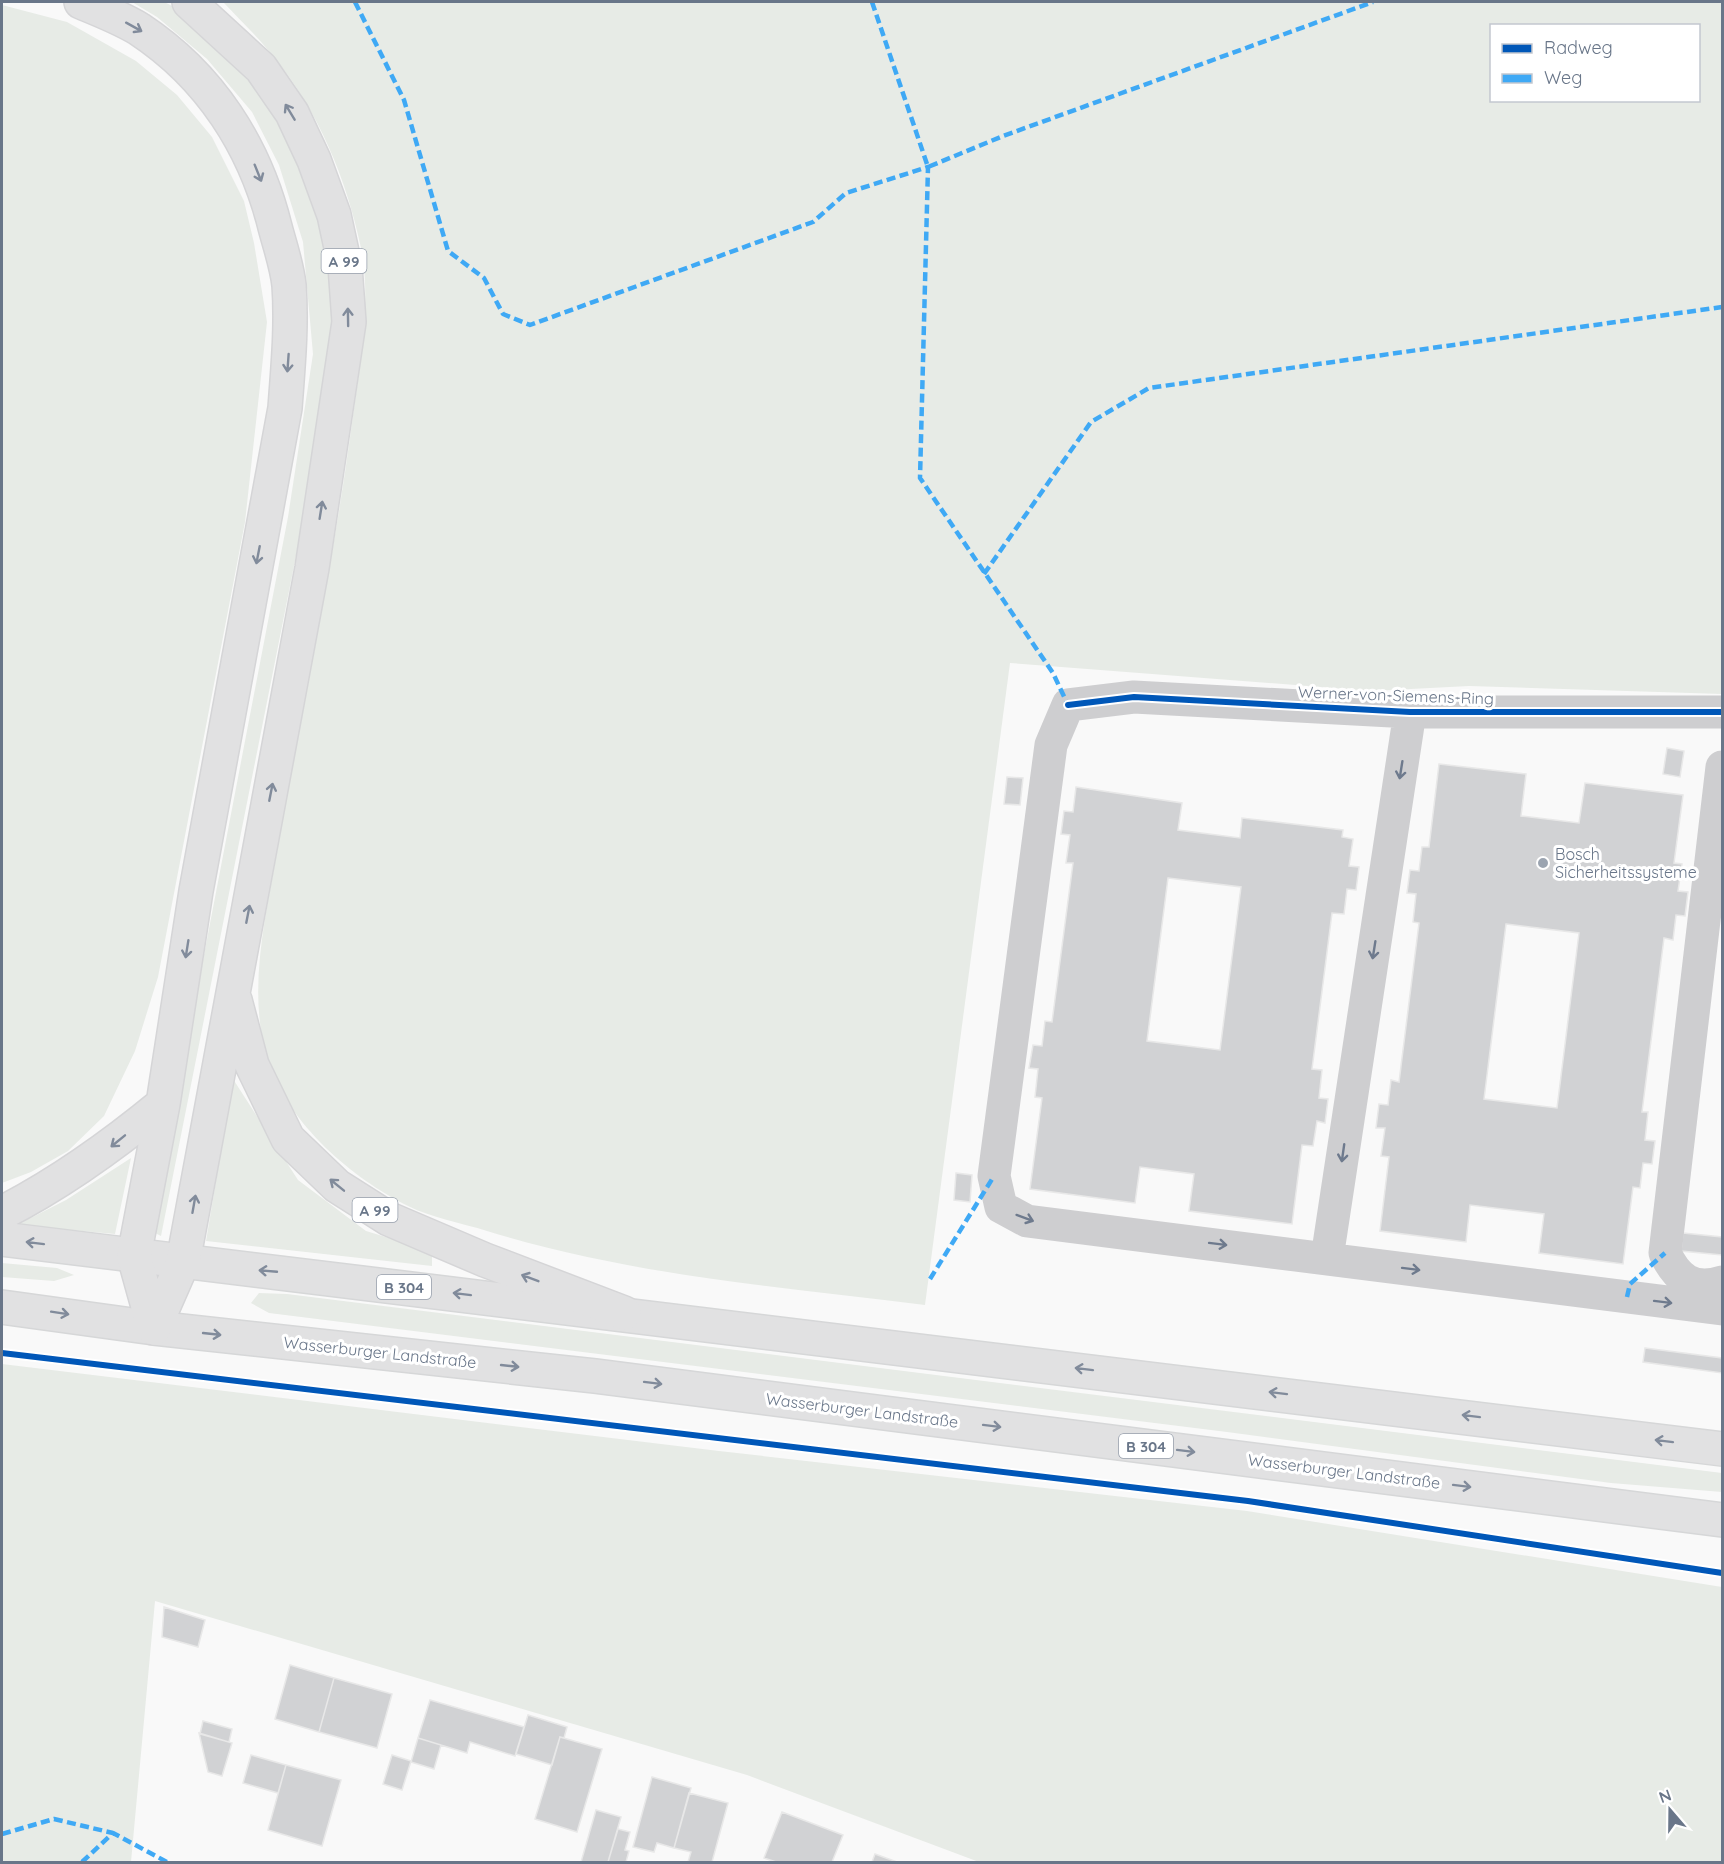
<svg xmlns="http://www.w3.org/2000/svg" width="1724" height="1864" font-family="Quicksand,sans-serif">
  <rect width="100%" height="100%" fill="#f9f9f9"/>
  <path fill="#e7ebe6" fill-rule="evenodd" d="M132 2C141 2 156 0 164 2 177 7 190 21 200 30 276 94 325 198 332 297 335 349 324 404 316 455L161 1236 151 1231 288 517 313 354 303 242 279 165 252 112 207 59 157 17Z
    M223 2H1722V694L1469 686 1372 691 1010 663 925 1305C778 1287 630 1275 487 1231 462 1223 432 1218 408 1206 352 1178 289 1124 269 1063 246 996 265 920 277 852 302 710 333 567 352 423 359 371 372 301 361 248 347 180 318 110 273 56 258 37 240 20 223 2ZM1492 26H1698V100H1492Z
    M2 5 67 22 136 61 177 95 212 137 244 201 254 243 267 322 245 522 158 977 135 1051 104 1116 68 1151 31 1172 2 1183Z
    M233 1079 298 1180 366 1231 432 1251V1266L206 1241Z
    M131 1158 115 1234 17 1225 66 1200Z
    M2 1263 57 1268 74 1275 54 1281 2 1277Z
    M259 1293 287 1294 1722 1473V1492L1611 1483 1227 1432 269 1313 251 1303Z
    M2 1364 719 1451 1247 1511 1722 1587V1862H979L747 1775 155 1601 131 1862H2Z"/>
  <path fill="#d1d2d4" stroke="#e8e8e8" stroke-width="1.5" fill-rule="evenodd" d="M1667 748 1684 751 1680 777 1663 774Z
    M1439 764 1526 774 1521 816 1579 823 1585 783 1683 795 1674 863 1682 864 1678 891 1688 892 1685 916 1676 915 1673 940 1664 938 1642 1112H1648L1645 1140 1655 1141 1652 1164 1643 1163 1640 1188 1633 1187 1623 1264 1539 1253 1544 1214 1470 1205 1466 1242 1380 1231 1389 1157 1381 1156 1385 1128H1376L1379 1104 1388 1105 1391 1080 1399 1082 1419 923 1413 922 1416 894 1407 893 1410 870 1419 871 1422 847H1429ZM1506 924 1579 933 1557 1108 1484 1099Z
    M1007 777 1023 778 1020 805 1004 804Z
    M1076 787 1182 803 1178 830 1240 838 1242 818 1343 830 1342 837 1353 839 1349 866 1359 867 1356 890 1347 889 1344 914 1332 913 1312 1069 1322 1070 1319 1098 1328 1099 1325 1123 1317 1121 1313 1146 1302 1145 1292 1224 1189 1211 1194 1174 1140 1167 1135 1203 1030 1189 1042 1098 1035 1097 1038 1069 1029 1068 1033 1045 1042 1046 1045 1021 1052 1022 1073 863H1066L1070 835 1061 834 1064 811 1073 812ZM1168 878 1241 887 1220 1050 1147 1041Z
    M956 1173 972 1175 970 1202 954 1200Z
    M1683 1233 1722 1237V1255L1681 1251Z
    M1645 1348 1722 1358V1373L1643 1362Z
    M164 1607 205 1620 198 1647 162 1637Z
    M290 1665 334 1678 319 1732 275 1719Z
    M334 1678 392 1694 377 1748 319 1732Z
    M430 1700 524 1727 515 1756 470 1742 467 1753 418 1738Z
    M528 1715 567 1727 564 1738 560 1737 552 1765 516 1754Z
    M203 1721 232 1729 229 1742 200 1734Z
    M199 1733 232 1743 222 1776 208 1772Z
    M560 1737 602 1749 577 1832 535 1819Z
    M418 1738 441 1745 434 1769 411 1762Z
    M251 1755 286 1765 278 1793 243 1783Z
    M392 1755 411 1761 402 1790 383 1784Z
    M286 1765 341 1780 322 1846 268 1830Z
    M652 1777 691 1788 674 1848 657 1843 654 1852 633 1847Z
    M689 1793 728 1803 712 1862H688L691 1852 674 1848Z
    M596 1810 621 1817 608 1862H581Z
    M782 1812 843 1835 832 1862H776L764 1858Z
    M618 1829 630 1832 625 1850 629 1851 626 1862H608Z
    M875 1854 897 1862H872Z"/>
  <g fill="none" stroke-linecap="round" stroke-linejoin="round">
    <defs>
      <path id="major" d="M2 1239 1722 1449
        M2 1307 154 1328 595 1376 1722 1520"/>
      <path id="highway" d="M81 2C100 10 121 18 139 29 210 76 255 146 275 227 280 246 287 266 289 285 292 326 288 367 285 408L196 891 163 1104 134 1256 154 1328
        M235 1000 252 1065 288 1139 337 1186 389 1219 485 1260 624 1313
        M2 1213C61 1183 112 1146 163 1104
        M154 1328 183 1262 312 568 349 322 345 266 334 215 314 160 292 113 261 68 189 2"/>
    </defs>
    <use href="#major" stroke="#d6d7d8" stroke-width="36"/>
    <use href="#highway" stroke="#d5d5d7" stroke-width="36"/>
    <path stroke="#ceced0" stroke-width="33" d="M1722 712H1410L1134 697 1068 705 1051 745 994 1176 1001 1207 1027 1221 1722 1309
      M1722 767 1665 1253C1677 1279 1693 1291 1722 1282
      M1327 1258 1410 712"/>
    <use href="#major" stroke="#e1e1e2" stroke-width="33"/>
    <use href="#highway" stroke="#e1e1e2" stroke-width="33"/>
    <path stroke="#3fa9f5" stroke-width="4.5" stroke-dasharray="9 4.5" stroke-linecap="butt" d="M355 2 404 100 448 251 484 278 503 314 530 325 813 222 846 193 928 167 920 478 1053 673 1068 705
      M872 2 928 167 1003 136 1373 2
      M984 574 1091 422 1149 388 1722 307
      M930 1279 994 1176
      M1627 1297 1630 1284 1665 1253
      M2 1834 54 1819 113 1833
      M82 1862 113 1833 167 1862"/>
    <defs>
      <path id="cycleway" d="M1068 705 1134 697 1410 712H1722
        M2 1353 1248 1501 1722 1573"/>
    </defs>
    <use href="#cycleway" stroke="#fff" stroke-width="10"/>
    <use href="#cycleway" stroke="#0057b8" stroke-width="6"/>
  </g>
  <defs><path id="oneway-shaft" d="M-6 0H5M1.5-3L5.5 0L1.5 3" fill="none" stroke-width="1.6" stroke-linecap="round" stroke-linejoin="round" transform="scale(1.5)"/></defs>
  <g stroke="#818b9b">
    <use href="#oneway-shaft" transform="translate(134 27) rotate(29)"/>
    <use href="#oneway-shaft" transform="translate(290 112) rotate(-121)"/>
    <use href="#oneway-shaft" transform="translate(258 173) rotate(68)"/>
    <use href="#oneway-shaft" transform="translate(348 317) rotate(-91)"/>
    <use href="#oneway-shaft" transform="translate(288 363) rotate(94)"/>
    <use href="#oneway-shaft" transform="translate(321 510) rotate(-81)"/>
    <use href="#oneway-shaft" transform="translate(258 555) rotate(101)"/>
    <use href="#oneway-shaft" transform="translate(271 792) rotate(-79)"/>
    <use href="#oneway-shaft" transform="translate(248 914) rotate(-79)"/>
    <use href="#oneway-shaft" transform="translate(187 949) rotate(99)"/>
    <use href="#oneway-shaft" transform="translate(118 1141) rotate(141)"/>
    <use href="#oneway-shaft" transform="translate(337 1185) rotate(-141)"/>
    <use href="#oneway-shaft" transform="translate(194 1204) rotate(-80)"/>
    <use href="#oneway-shaft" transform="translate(35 1243) rotate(-173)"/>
    <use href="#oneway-shaft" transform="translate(268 1271) rotate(-175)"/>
    <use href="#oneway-shaft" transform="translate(530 1278) rotate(-159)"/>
    <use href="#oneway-shaft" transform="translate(462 1294) rotate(-173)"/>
    <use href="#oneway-shaft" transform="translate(60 1313) rotate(9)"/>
    <use href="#oneway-shaft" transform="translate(212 1334) rotate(6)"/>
    <use href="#oneway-shaft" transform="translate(510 1366) rotate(6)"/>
    <use href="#oneway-shaft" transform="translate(1084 1369) rotate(-173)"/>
    <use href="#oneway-shaft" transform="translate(653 1383) rotate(7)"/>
    <use href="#oneway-shaft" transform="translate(1278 1393) rotate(-173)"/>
    <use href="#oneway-shaft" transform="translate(1471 1416) rotate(-173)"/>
    <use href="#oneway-shaft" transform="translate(992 1426) rotate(7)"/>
    <use href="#oneway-shaft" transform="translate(1664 1441) rotate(-173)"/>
    <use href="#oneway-shaft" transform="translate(1186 1451) rotate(7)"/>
    <use href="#oneway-shaft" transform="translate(1462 1486) rotate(7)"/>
  </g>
  <g stroke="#6e7a8d">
    <use href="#oneway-shaft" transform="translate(1401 770) rotate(99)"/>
    <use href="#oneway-shaft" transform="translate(1374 950) rotate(99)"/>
    <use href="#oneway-shaft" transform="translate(1343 1153) rotate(98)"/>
    <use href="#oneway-shaft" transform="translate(1025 1218) rotate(20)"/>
    <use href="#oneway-shaft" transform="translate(1218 1244) rotate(7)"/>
    <use href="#oneway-shaft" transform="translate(1411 1269) rotate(7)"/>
    <use href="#oneway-shaft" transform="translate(1663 1302) rotate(7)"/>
  </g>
  <circle fill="#9ba4b0" stroke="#fff" stroke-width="2" cx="1543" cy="863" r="6"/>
  <g text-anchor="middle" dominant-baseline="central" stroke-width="6" stroke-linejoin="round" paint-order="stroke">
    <g fill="#fff" stroke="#969fac" stroke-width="1.5">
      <rect x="321.5" y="249" width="45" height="24" rx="4.5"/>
      <rect x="352.5" y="1198" width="45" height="24" rx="4.5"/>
      <rect x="377" y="1275" width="54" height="24" rx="4.5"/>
      <rect x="1119" y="1434" width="54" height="24" rx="4.5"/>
    </g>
    <g font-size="15" font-weight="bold" fill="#697689">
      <text x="344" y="261">A 99</text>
      <text x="375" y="1210">A 99</text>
      <text x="404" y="1287">B 304</text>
      <text x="1146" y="1446">B 304</text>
    </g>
    <g font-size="16" fill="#697689" stroke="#fff">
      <text transform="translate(1396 695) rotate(2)">Werner-von-Siemens-Ring</text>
      <text transform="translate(380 1352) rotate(6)">Wasserburger Landstraße</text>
      <text transform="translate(862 1410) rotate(7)">Wasserburger Landstraße</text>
      <text transform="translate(1344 1471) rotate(7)">Wasserburger Landstraße</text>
    </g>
    <g font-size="16" fill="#697689" stroke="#fff" text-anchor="start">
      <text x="1555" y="854">Bosch<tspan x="1555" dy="18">Sicherheitssysteme</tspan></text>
    </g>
  </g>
  <rect width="1724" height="1864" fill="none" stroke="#697689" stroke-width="6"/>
  <rect x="1490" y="24" width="210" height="78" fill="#ffffff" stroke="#c3c8d0" stroke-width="1.5"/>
  <rect x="1502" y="44" width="30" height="9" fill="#0057b8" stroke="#c3c8d0" stroke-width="1.5"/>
  <text x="1544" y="54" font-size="18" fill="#697689">Radweg</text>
  <rect x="1502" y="74" width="30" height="9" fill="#3fa9f5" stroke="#c3c8d0" stroke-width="1.5"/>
  <text x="1544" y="84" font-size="18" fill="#697689">Weg</text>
  <g transform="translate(1670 1810) rotate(340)" stroke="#ffffff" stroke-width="4.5" paint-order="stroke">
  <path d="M0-4.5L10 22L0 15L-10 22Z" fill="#697689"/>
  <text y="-9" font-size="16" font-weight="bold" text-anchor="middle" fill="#697689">N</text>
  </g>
</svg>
